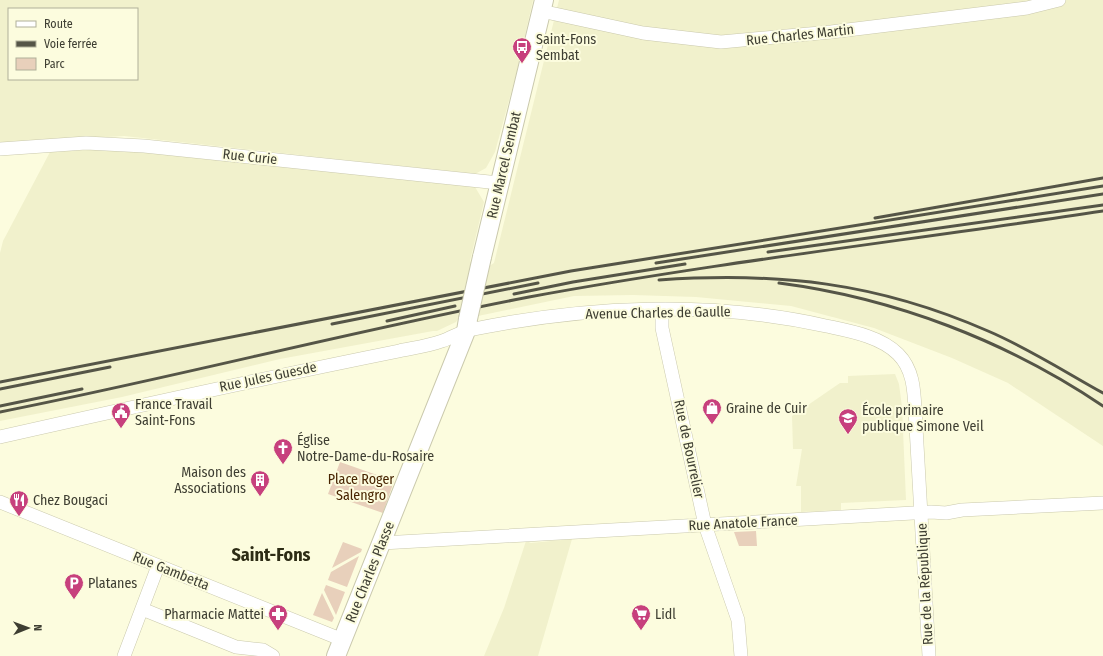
<svg xmlns="http://www.w3.org/2000/svg" width="1103" height="656" font-family="'Fira Sans Condensed',sans-serif">
  <rect width="100%" height="100%" fill="#fcfcde"/>
  <path fill="#f1f1cc" fill-rule="evenodd" d="M0 0H533L517 71 495 152 486 168 475 174 124 136 0 143ZM9 9H137V79H9Z
    M559 0H1103V446L1008 383 952 358 874 328 791 306 696 297 633 295 574 296 478 316 462 313 456 322 437 331H433L280 359 122 397 0 421V253L3 241 50 152 110 149 475 187 484 202 470 261 473 265 486 268 494 263Z
    M895 374 899 384 902 407 906 500 841 503V510L801 512V486H796L802 449H793L792 416 840 383H848V376Z
    M572 539 538 656H484L504 608 526 541 531 543Z"/>
  <path fill="#e8d0bb" d="M340 462 394 481 383 513 328 494Z
    M756 531 757 546H739L734 532Z
    M343 542 362 549 361 552 332 568Z
    M359 556 347 587 328 580 331 572Z
    M326 585 345 592 336 615 324 590Z
    M322 593 334 618 332 622 313 615Z"/>
  <g fill="none" stroke-linecap="round" stroke-linejoin="round">
    <defs>
      <path id="street" d="M541 11 643 33 721 42 831 32 1027 8 1059 0
        M0 149 86 143 144 146 499 183
        M662 310V328L705 525 738 620 741 656
        M0 437C133 407 265 378 399 351 413 348 428 346 442 341 451 338 460 332 469 330 585 306 710 300 826 326 849 331 880 336 898 354 913 369 914 389 915 409L929 656
        M0 502 343 640
        M382 543 931 512 946 513 962 510 1103 503
        M142 609 236 647 263 650 273 656
        M124 656 158 566"/>
      <path id="secondary" d="M482 257 544 0
        M336 656 466 331 468 319"/>
    </defs>
    <use href="#street" stroke="#cac9ad" stroke-width="14"/>
    <use href="#secondary" stroke="#cac9ad" stroke-width="20"/>
    <use href="#street" stroke="#fff" stroke-width="13"/>
    <use href="#secondary" stroke="#fff" stroke-width="18"/>
    <path stroke="#555547" stroke-width="3" d="M875 218 1103 178
      M768 252 1103 205
      M656 263 1103 194
      M659 280C779 272 876 282 988 331 1028 348 1065 372 1103 393
      M779 283C894 298 1007 341 1103 406
      M514 294 573 282 685 264
      M387 321 455 306
      M332 324 538 283
      M0 382 571 271 1103 186
      M0 389 110 367
      M0 406 82 389
      M0 412C177 377 352 331 529 297 719 262 912 240 1103 211"/>
    <defs>
      <path id="secondary-bridge" d="M468 319 482 257"/>
    </defs>
    <use href="#secondary-bridge" stroke="#cac9ad" stroke-width="20" stroke-linecap="butt"/>
    <use href="#secondary-bridge" stroke="#fff" stroke-width="18"/>
  </g>
  <defs>
    <symbol id="bus-pin" viewBox="-11 -11 22 30"><path d="M0 17L-7.5 6A9.5 9.5 0 1 1 7.5 6Z" fill="#c7407d" stroke="#fcfcde"/><path d="M-5-6H5V4H4V6H2V4H-2V6H-4V4H-5ZM-3.5-4V0h7V-4ZM-3.5 1.2v1.5H-2V1.2ZM2 1.2v1.5H3.5V1.2Z" fill="#fff"/></symbol>
    <symbol id="shop-pin" viewBox="-11 -11 22 30"><path d="M0 17L-7.5 6A9.5 9.5 0 1 1 7.5 6Z" fill="#c7407d" stroke="#fcfcde"/><path d="M-5-2.5h2.3a2.7 3.5 0 0 1 5.4 0H5L5.5 6h-11ZM-1.5-2.5h3a1.5 2.3 0 0 0-3 0Z" fill="#fff"/></symbol>
    <symbol id="civic-pin" viewBox="-11 -11 22 30"><path d="M0 17L-7.5 6A9.5 9.5 0 1 1 7.5 6Z" fill="#c7407d" stroke="#fcfcde"/><path d="M-.6-6.5H3V-4.5H.6V-3L4-1V1h2V6H-6V1h2V-1L-.6-3ZM-1.2 2.5V6h2.4V2.5Z" fill="#fff"/></symbol>
    <symbol id="school-pin" viewBox="-11 -11 22 30"><path d="M0 17L-7.5 6A9.5 9.5 0 1 1 7.5 6Z" fill="#c7407d" stroke="#fcfcde"/><path d="M0-5L7-2L0 1L-7-2ZM-4 1L0 2.5L4 1V4Q0 6-4 4Z" fill="#fff"/></symbol>
    <symbol id="church-pin" viewBox="-11 -11 22 30"><path d="M0 17L-7.5 6A9.5 9.5 0 1 1 7.5 6Z" fill="#c7407d" stroke="#fcfcde"/><path d="M-1.2-6h2.4v3.5h3.3v2.4h-3.3V6h-2.4V-.1h-3.3v-2.4h3.3Z" fill="#fff"/></symbol>
    <symbol id="building-pin" viewBox="-11 -11 22 30"><path d="M0 17L-7.5 6A9.5 9.5 0 1 1 7.5 6Z" fill="#c7407d" stroke="#fcfcde"/><path d="M-4-6H4V6H1V3H-1V6H-4ZM-2.5-4.3h1.7v1.8h-1.7ZM.8-4.3h1.7v1.8H.8ZM-2.5-1h1.7V.8h-1.7ZM.8-1h1.7V.8H.8Z" fill="#fff"/></symbol>
    <symbol id="restaurant-pin" viewBox="-11 -11 22 30"><path d="M0 17L-7.5 6A9.5 9.5 0 1 1 7.5 6Z" fill="#c7407d" stroke="#fcfcde"/><path d="M-5-6h1v4h1v-4h1v4h1v-4h1v5L-1.5 .5V6h-2V.5L-5-1ZM5-6V6H3V1.5H1.5Q1.5-4 5-6Z" fill="#fff"/></symbol>
    <symbol id="parking-pin" viewBox="-11 -11 22 30"><path d="M0 17L-7.5 6A9.5 9.5 0 1 1 7.5 6Z" fill="#c7407d" stroke="#fcfcde"/><path d="M-3.5-5.5H1a3.5 3.5 0 0 1 0 7H-1V5.5H-3.5ZM-1-3.4V-.6H.8a1.4 1.4 0 0 0 0-2.8Z" fill="#fff"/></symbol>
    <symbol id="pharmacy-pin" viewBox="-11 -11 22 30"><path d="M0 17L-7.5 6A9.5 9.5 0 1 1 7.5 6Z" fill="#c7407d" stroke="#fcfcde"/><path d="M-2-6h4v4h4v4h-4v4h-4v-4h-4v-4h4Z" fill="#fff"/></symbol>
    <symbol id="supermarket-pin" viewBox="-11 -11 22 30"><path d="M0 17L-7.5 6A9.5 9.5 0 1 1 7.5 6Z" fill="#c7407d" stroke="#fcfcde"/><path d="M-6-5.5h2.5l.6 2H6L4.5 2H-2.5L-4.4-4H-6ZM-1.5 3.2a1.3 1.3 0 1 0 .1 0ZM3 3.2a1.3 1.3 0 1 0 .1 0Z" fill="#fff"/></symbol>
  </defs>
  <g fill-rule="evenodd">
    <use href="#bus-pin" x="511" y="36" width="22" height="30"/>
    <use href="#shop-pin" x="701" y="397" width="22" height="30"/>
    <use href="#civic-pin" x="110" y="401" width="22" height="30"/>
    <use href="#school-pin" x="837" y="407" width="22" height="30"/>
    <use href="#church-pin" x="272" y="437" width="22" height="30"/>
    <use href="#building-pin" x="249" y="469" width="22" height="30"/>
    <use href="#restaurant-pin" x="8" y="489" width="22" height="30"/>
    <use href="#parking-pin" x="63" y="572" width="22" height="30"/>
    <use href="#pharmacy-pin" x="267" y="603" width="22" height="30"/>
    <use href="#supermarket-pin" x="630" y="603" width="22" height="30"/>
  </g>
  <g text-anchor="middle" dominant-baseline="central" stroke-width="4" stroke-linejoin="round" paint-order="stroke">
    <g font-size="14" fill="#3e3e32" stroke="#fcfcde">
      <text transform="translate(800 35) rotate(-6)">Rue Charles Martin</text>
      <text transform="translate(250 157) rotate(6)">Rue Curie</text>
      <text transform="translate(504 165) rotate(-77)">Rue Marcel Sembat</text>
      <text transform="translate(658 313) rotate(-1)">Avenue Charles de Gaulle</text>
      <text transform="translate(268 377) rotate(-12)">Rue Jules Guesde</text>
      <text transform="translate(689 449) rotate(78)">Rue de Bourrelier</text>
      <text transform="translate(743 523) rotate(-3)">Rue Anatole France</text>
      <text transform="translate(171 571) rotate(22)">Rue Gambetta</text>
      <text transform="translate(370 572) rotate(-68)">Rue Charles Plasse</text>
      <text transform="translate(925 584) rotate(-93)">Rue de la République</text>
    </g>
    <g font-size="14" fill="#3e3e32" stroke="#fcfcde" text-anchor="start">
      <text x="536" y="39">Saint-Fons<tspan x="536" dy="16">Sembat</tspan></text>
      <text x="135" y="404">France Travail<tspan x="135" dy="16">Saint-Fons</tspan></text>
      <text x="726" y="408">Graine de Cuir</text>
      <text x="862" y="410">École primaire<tspan x="862" dy="16">publique Simone Veil</tspan></text>
      <text x="297" y="440">Église<tspan x="297" dy="16">Notre-Dame-du-Rosaire</tspan></text>
      <text x="246" y="472" text-anchor="end">Maison des<tspan x="246" dy="16">Associations</tspan></text>
      <text x="33" y="500">Chez Bougaci</text>
      <text x="88" y="583">Platanes</text>
      <text x="264" y="614" text-anchor="end">Pharmacie Mattei</text>
      <text x="655" y="614">Lidl</text>
    </g>
    <g font-size="14" fill="#472400" stroke="#fcfcde">
      <text x="361" y="479">Place Roger<tspan x="361" dy="16">Salengro</tspan></text>
    </g>
    <g font-size="18" font-weight="bold" fill="#2d2c15" stroke="#fcfcde">
      <text x="271" y="555">Saint-Fons</text>
    </g>
  </g>
  <rect x="8" y="8" width="130" height="72" fill="#fcfcde" stroke="#b0b099"/>
  <rect x="16" y="21" width="20" height="6" fill="#ffffff" stroke="#b0b099"/>
  <text x="44" y="28" font-size="12" fill="#3e3e32">Route</text>
  <rect x="16" y="41" width="20" height="6" fill="#555547" stroke="#b0b099"/>
  <text x="44" y="48" font-size="12" fill="#3e3e32">Voie ferrée</text>
  <rect x="16" y="58" width="20" height="12" fill="#e8d0bb" stroke="#b0b099"/>
  <text x="44" y="68" font-size="12" fill="#3e3e32">Parc</text>
  <g transform="translate(28 628) rotate(89)" stroke="#fcfcde" stroke-width="3" paint-order="stroke">
  <path d="M0-3L7 15L0 10L-7 15Z" fill="#3e3e32"/>
  <text y="-6" font-size="11" font-weight="bold" text-anchor="middle" fill="#3e3e32">N</text>
  </g>
</svg>
